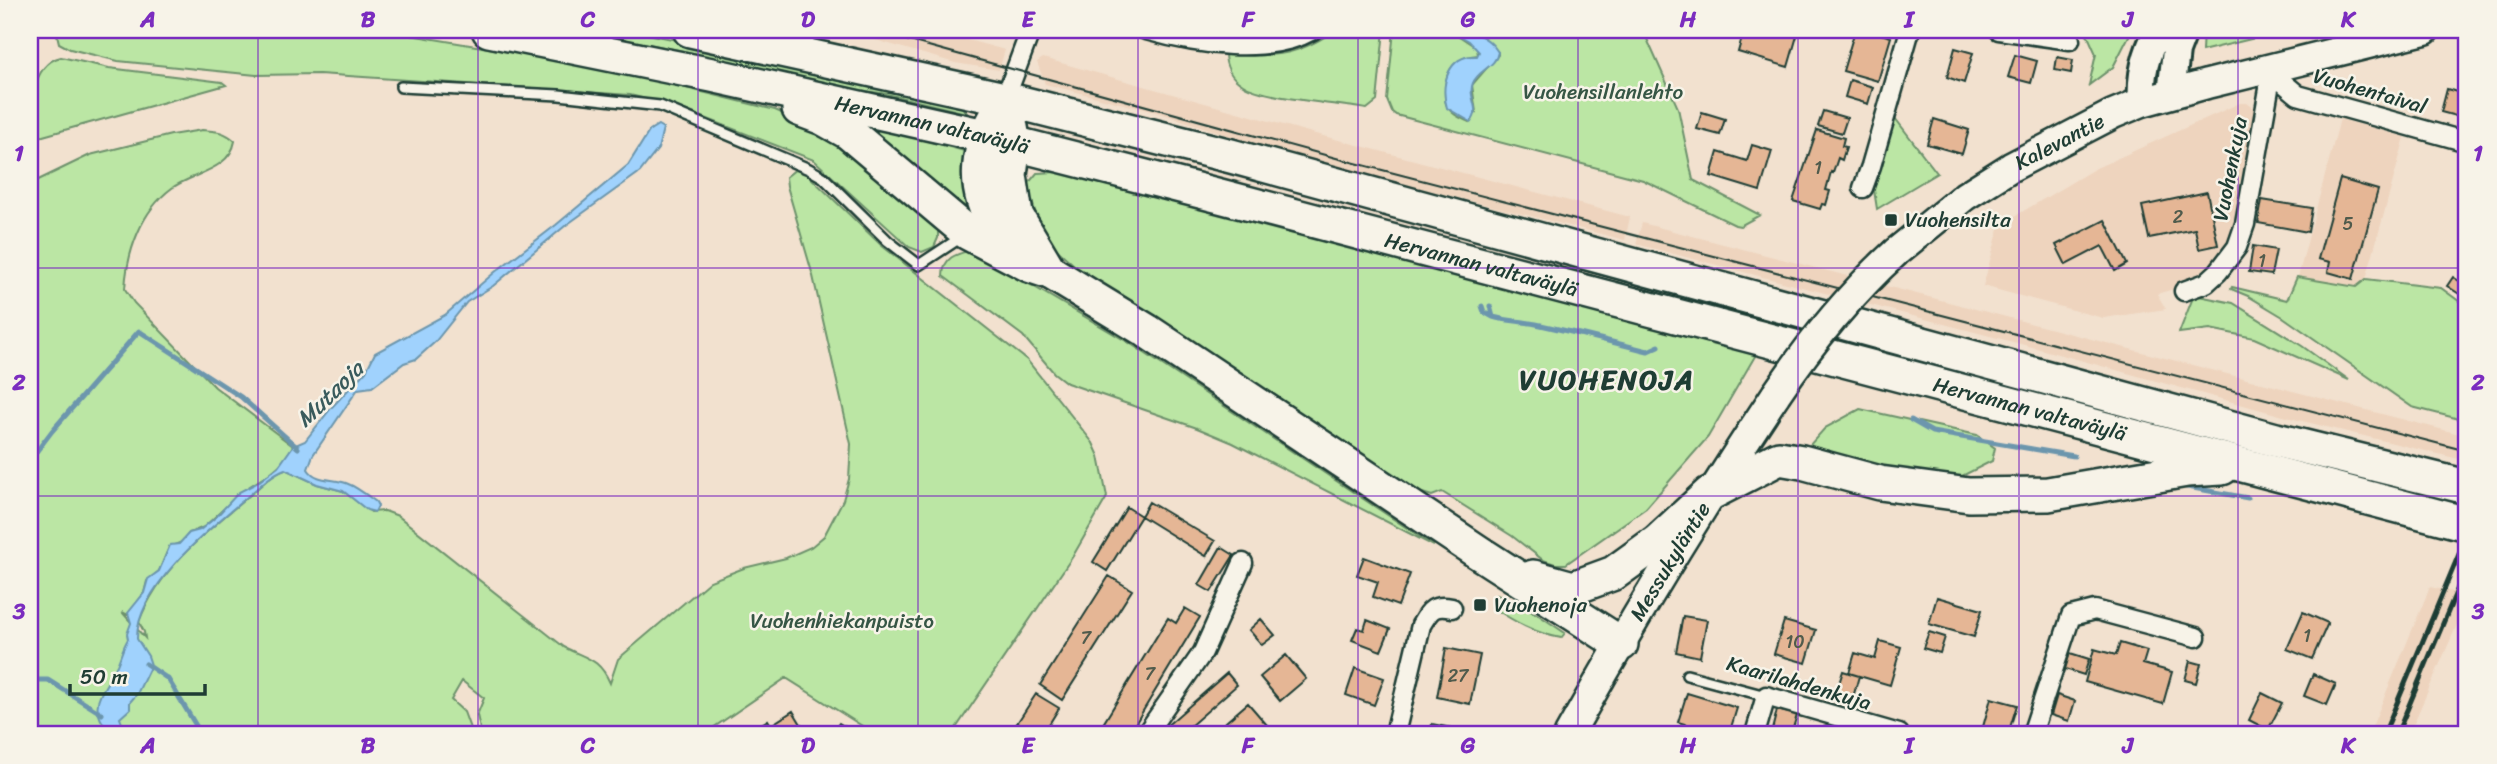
<svg xmlns="http://www.w3.org/2000/svg" width="2497" height="764" font-family="Sriracha,sans-serif">
  <rect width="100%" height="100%" fill="#f2e1cf"/>
  <filter id="ink" filterUnits="userSpaceOnUse"><feTurbulence type="fractalNoise" baseFrequency=".0143" numOctaves="2"/><feDisplacementMap in="SourceGraphic" scale="14" xChannelSelector="R" yChannelSelector="G"/><feConvolveMatrix kernelMatrix="1 2 1 2 8 2 1 2 1" color-interpolation-filters="sRGB"/></filter>
  <g filter="url(#ink)">
    <path fill="#eed4be" d="M841 30H931L1005 50 999 70 955 63Z
      M1043 58 1312 133 1630 217 1625 240 1290 155 1163 114 1045 84 1037 62Z
      M2240 103H2247L2255 109 2258 114 2240 227 2209 274 2193 283 2157 294 2166 309 2103 318 1983 286 2000 225 2094 169Z
      M2340 119 2405 137 2366 279 2357 287 2298 277Z
      M1642 223 2467 436V461L2294 419 2036 348 1636 244Z
      M2430 587 2467 595V602L2409 734H2369Z"/>
    <path fill="#bbe6a4" stroke="#6d926c" stroke-width="2" d="M56 30H380L601 67 775 110 827 133 938 228V238L934 247 922 252 909 247 814 160 674 106 630 95 319 74 256 75 118 61 70 49 59 43Z
      M577 30H628L741 53 959 104 967 113 886 94 805 82 689 52Z
      M1335 30H1384L1377 101 1367 109C1340 104 1262 98 1243 85 1231 78 1225 66 1225 53 1270 57 1296 58 1335 30Z
      M1394 30H1450L1477 48 1478 55C1457 56 1445 69 1445 90 1445 96 1444 101 1447 106 1451 114 1461 118 1469 122L1476 112 1472 85 1498 55V52L1470 30H1643L1678 108 1693 180 1760 215 1740 226 1735 225 1643 180 1396 115 1392 112 1387 100Z
      M2088 30H2132L2113 67 2089 85 2096 54 2087 34Z
      M2203 30H2288L2202 51Z
      M61 57 109 68 222 82 226 85 43 136 30 137C30 112 30 64 61 57Z
      M843 118 972 153 970 226Z
      M1895 118 1937 173 1877 209 1874 190Z
      M202 130C215 131 225 131 235 141 230 170 193 173 172 188 141 211 127 252 125 289L134 303 215 387 293 446 282 463 269 474 236 495 231 502 204 527 189 533 182 542 169 547 159 571 147 581 144 593 128 615 122 612 145 638 144 632 139 622C159 568 207 531 250 495 261 486 272 473 285 469L317 484 343 491 371 512 385 511 398 516 564 647C587 659 599 658 610 683L618 659 710 581 744 568 786 558 811 547 824 536 843 500 849 479 851 444 813 276 787 186 786 177 796 169 806 173 881 245 1027 360 1093 443 1099 456 1107 497 1073 556 952 734H875L786 678 704 734H481L477 715 484 698 462 681 451 700 464 712 472 734H30V184L90 155 171 135Z
      M1057 172 1112 181 1758 351 1708 437 1646 508 1566 564H1555L1543 560 1512 536 1442 492 1432 496 1403 487 1083 273 1043 237 1027 185 1037 173Z
      M972 250 1131 344 1434 546 1233 443 1197 428 1067 383 1054 373 1023 336 943 276C943 257 956 254 972 250Z
      M2297 277 2356 287 2366 279 2441 288 2467 307V421L2412 407 2283 317 2248 296 2231 289 2232 287 2287 300Z
      M2194 295 2233 303 2302 346 2349 380 2254 338 2210 329 2179 333Z
      M1860 409 1977 435 1995 448 1992 461 1958 478 1844 461 1808 447 1825 428Z
      M1497 595 1537 614 1565 633 1561 638C1534 633 1515 622 1492 607Z"/>
    <path fill="#a0d2fd" stroke="#6c96ad" stroke-width="2" d="M1450 30C1470 30 1487 34 1498 52 1496 67 1478 70 1473 83 1467 97 1482 109 1471 122L1447 108C1440 85 1448 54 1477 56L1479 52 1469 41Z
      M658 125 663 128 658 149 640 172 565 226 493 286 467 302 435 342 416 359 404 363 372 387 358 389 313 455 308 469C316 482 333 478 346 483 357 487 367 495 376 502L378 506 375 512 367 510 343 491 317 484 285 469C271 474 258 488 246 498 210 528 136 588 137 639L148 656 151 665 137 694 130 702V709L120 718 123 726 122 734H111C85 704 102 696 117 665 121 656 123 647 128 639L127 634 131 623 128 613 144 593 148 579 159 571 170 545 179 544 189 533 200 530 216 517 239 492 257 483 278 467 293 446 305 441 332 407 366 371 375 353 445 315 495 272 556 225 628 165 650 130Z"/>
    <g fill="none" stroke-linecap="round" stroke-linejoin="round">
      <path stroke="#6c96ad" stroke-width="5" d="M1482 306 1484 312 1493 317
        M1490 306 1493 317C1507 321 1522 321 1536 324 1574 332 1611 342 1648 351L1659 346
        M1911 420 1932 432 2074 456
        M30 460 52 431 139 331 241 397 298 448
        M2182 486 2248 498
        M146 664 168 679 201 734
        M30 678 34 680H48L102 714"/>
    </g>
    <path fill="#e5b695" stroke="#1f3d34" stroke-width="2" d="M1744 30H1777L1797 36 1788 67 1738 52Z
      M1855 30H1867L1891 37 1878 81 1843 71Z
      M1955 48 1973 53 1964 83 1947 77Z
      M2015 55 2037 61 2031 83 2008 77Z
      M2057 57 2073 60 2071 73 2055 70Z
      M1850 80 1873 87 1868 104 1845 97Z
      M2447 89 2467 95V119L2441 112Z
      M1823 111 1847 118 1842 133 1818 126Z
      M1702 112 1725 119 1720 135 1697 129Z
      M1934 119 1969 130 1962 154 1927 144Z
      M1817 130 1844 138 1842 146 1846 147 1842 160 1838 158 1833 173 1831 172 1826 190 1830 191 1826 205 1822 204 1820 209 1793 201Z
      M1752 145 1772 151 1760 191 1711 176 1718 152 1747 161Z
      M2340 179 2378 190 2353 279 2328 272 2330 262 2318 259Z
      M2207 192 2218 245 2199 249 2195 229 2149 238 2142 206Z
      M2262 200 2312 208 2308 232 2258 223Z
      M2105 220 2127 264 2115 271 2102 246 2066 265 2056 245Z
      M2253 246 2276 250 2271 275 2249 272Z
      M2453 277 2467 286V299L2447 286Z
      M1149 502 1215 541 1206 556 1141 516Z
      M1127 507 1141 516 1107 571 1093 562Z
      M1221 547 1234 555 1211 592 1199 585Z
      M1364 557 1410 574 1398 606 1373 597 1378 582 1357 575Z
      M1109 576 1132 590 1062 700 1040 685Z
      M1937 597 1982 610 1974 637 1929 624Z
      M1185 608 1200 617 1129 734H1119L1103 724 1168 618 1176 623Z
      M2303 612 2328 623 2312 659 2287 649Z
      M1683 616 1707 620 1700 657 1676 652Z
      M1261 619 1275 635 1262 645 1249 630Z
      M1367 620 1390 629 1381 651 1352 640 1357 628 1364 630Z
      M1784 621 1816 630 1806 663 1774 654Z
      M1929 632 1945 637 1940 653 1923 648Z
      M1880 641 1901 647 1890 685 1849 673 1855 653 1875 659Z
      M2120 643 2147 651 2143 664 2172 672 2163 704 2085 682 2094 649 2116 655Z
      M1446 648 1480 655 1470 704 1437 697Z
      M2070 653 2089 659 2084 675 2065 669Z
      M1286 655 1306 679 1280 701 1260 677Z
      M2190 661 2201 664 2196 683 2185 680Z
      M1355 668 1384 678 1374 705 1346 695Z
      M1843 671 1859 676 1852 701 1835 696Z
      M1227 673 1237 685 1181 734H1168L1163 729Z
      M2313 674 2336 684 2327 705 2304 696Z
      M1687 693 1737 708 1729 734H1718L1678 722Z
      M2262 693 2282 703 2268 730 2249 720Z
      M1036 694 1059 708 1043 734H1010Z
      M2057 695 2075 701 2069 721 2051 715Z
      M1991 698 2017 705 2008 734H1981Z
      M1248 703 1273 732 1271 734H1212Z
      M1777 710 1797 715 1793 728 1797 729 1796 734H1771Z
      M793 711 807 734H746L768 720 771 725Z
      M839 723 857 734H832Z
      M1432 724 1461 730 1460 734H1430Z"/>
    <g fill="none" stroke-linecap="round" stroke-linejoin="round">
      <defs>
        <path id="lane" d="M401 87 559 95 660 106 809 169 823 177 888 241 919 265 963 236
          M1687 675 1766 696"/>
        <path id="street" d="M1146 30C1195 44 1267 56 1313 30
          M1999 30 2070 40
          M2268 70 2298 95 2467 142
          M1005 99 1028 37 1033 30
          M1863 188 1871 166 1910 30
          M2184 291 2206 283 2218 272 2237 247 2245 224 2269 89 2268 70
          M1146 734 1203 652 1243 563
          M1395 734 1421 625C1430 610 1433 604 1452 608
          M1755 734 1766 696 1899 734
          M2032 734 2071 616 2095 610 2196 637"/>
        <path id="secondary" d="M2171 93 2176 51 2184 30
          M2142 102C2140 75 2146 54 2158 30"/>
        <g id="primary">
          <path id="s1" d="M1896 252 1965 196 2011 167 2113 114 2142 102 2207 84 2425 30"/>
          <path id="s2" d="M1569 734C1634 618 1702 505 1776 394"/>
        </g>
        <g id="highway">
          <path id="s3" d="M489 30 712 75 985 136 1220 196 2467 524"/>
          <path d="M690 30 1005 99 1231 156 2276 440 2467 487"/>
          <path d="M799 109 823 118 848 132 968 233 1029 265 1050 272 1147 331 1478 552 1621 644"/>
          <path d="M996 117C967 169 978 208 1012 254"/>
          <path d="M1010 122 1014 144 1010 175 1016 215 1050 272"/>
          <path d="M1533 577 1573 588 1614 573 1657 542 1709 494 1779 458 1802 462 1880 483 1969 495 2048 494 2187 470 2222 468"/>
        </g>
      </defs>
      <use href="#lane" stroke="#1f3d34" stroke-width="14"/>
      <use href="#street" stroke="#1f3d34" stroke-width="23"/>
      <use href="#secondary" stroke="#1f3d34" stroke-width="32"/>
      <use href="#primary" stroke="#1f3d34" stroke-width="33"/>
      <use href="#highway" stroke="#1f3d34" stroke-width="38"/>
      <use href="#lane" stroke="#f7f3e8" stroke-width="9"/>
      <use href="#street" stroke="#f7f3e8" stroke-width="18"/>
      <use href="#secondary" stroke="#f7f3e8" stroke-width="26"/>
      <use href="#primary" stroke="#f7f3e8" stroke-width="28"/>
      <use href="#highway" stroke="#f7f3e8" stroke-width="33"/>
      <path stroke="#1f3d34" stroke-width="2" d="M870 30 1336 158 2467 451"/>
      <path stroke="#1f3d34" stroke-width="5" d="M2384 734 2467 535
        M2397 734 2467 566"/>
      <defs>
        <path id="primary-bridge" d="M1776 394C1811 342 1849 295 1896 252"/>
      </defs>
      <use href="#primary-bridge" stroke="#1f3d34" stroke-width="33" stroke-linecap="butt"/>
      <use href="#primary-bridge" stroke="#f7f3e8" stroke-width="28"/>
    </g>
  </g>
  <path fill="none" stroke="#7b2cbf" stroke-width="2" stroke-opacity="0.55" d="M258 30V734M478 30V734M698 30V734M918 30V734M1138 30V734M1358 30V734M1578 30V734M1798 30V734M2019 30V734M2238 30V734M30 268H2467M30 496H2467"/>
  <g fill="#1f3d34" stroke="#f7f3e8" stroke-width="2.5">
    <rect x="1884" y="213" width="14" height="14" rx="3.5"/>
    <rect x="1473" y="598" width="14" height="14" rx="3.5"/>
  </g>
  <g text-anchor="middle" dominant-baseline="central" stroke-width="5" stroke-linejoin="round" paint-order="stroke">
    <g font-size="18" fill="#505b4c">
      <text x="1818" y="168">1</text>
      <text x="2178" y="217">2</text>
      <text x="2348" y="224">5</text>
      <text x="2262" y="261">1</text>
      <text x="2307" y="636">1</text>
      <text x="1086" y="638">7</text>
      <text x="1795" y="642">10</text>
      <text x="1150" y="674">7</text>
      <text x="1458" y="676">27</text>
    </g>
    <g font-size="21" fill="#1f3d34" stroke="#f7f3e8">
      <text transform="translate(2370 91) rotate(16)">Vuohentaival</text>
      <text stroke="none"><textPath href="#s3" startOffset="453">Hervannan valtaväylä</textPath></text>
      <text stroke="none"><textPath href="#s1" startOffset="198">Kalevantie</textPath></text>
      <text transform="translate(2230 169) rotate(-79)">Vuohenkuja</text>
      <text stroke="none"><textPath href="#s3" startOffset="1020">Hervannan valtaväylä</textPath></text>
      <text stroke="none"><textPath href="#s3" startOffset="1587">Hervannan valtaväylä</textPath></text>
      <text stroke="none"><textPath href="#s2" startOffset="200">Messukyläntie</textPath></text>
      <text transform="translate(1799 683) rotate(16)">Kaarilahdenkuja</text>
    </g>
    <g font-size="21" fill="#365645" stroke="#f7f3e8">
      <text x="1603" y="92">Vuohensillanlehto</text>
      <text x="842" y="621">Vuohenhiekanpuisto</text>
    </g>
    <g font-size="21" fill="#1f3d34" stroke="#f7f3e8" text-anchor="start">
      <text x="1905" y="220">Vuohensilta</text>
      <text x="1494" y="605">Vuohenoja</text>
    </g>
    <g font-size="23" font-style="italic" fill="#395b5c" stroke="#f7f3e8">
      <text transform="translate(330 394) rotate(-44)">Mutaoja</text>
    </g>
    <g font-size="28" font-weight="bold" letter-spacing="2" fill="#1f3d34" stroke="#f7f3e8">
      <text x="1607" y="379">VUOHENOJA</text>
    </g>
  </g>
  <rect width="2497" height="764" fill="none" stroke="#f7f3e8" stroke-width="77"/>
  <path d="M70 684v10h135v-10" fill="none" stroke="#1f3d34" stroke-width="3.5"/>
  <text x="80" y="684" font-size="21" fill="#1f3d34" stroke="#f7f3e8" stroke-width="5" paint-order="stroke">50 m</text>
  <rect x="38" y="38" width="2420" height="688" fill="none" stroke="#7b2cbf" stroke-width="2.5"/>
  <g font-size="23" text-anchor="middle" font-weight="bold" fill="#7b2cbf">
    <text x="148" y="27">A</text>
    <text x="368" y="27">B</text>
    <text x="588" y="27">C</text>
    <text x="808" y="27">D</text>
    <text x="1028" y="27">E</text>
    <text x="1248" y="27">F</text>
    <text x="1468" y="27">G</text>
    <text x="1688" y="27">H</text>
    <text x="1909" y="27">I</text>
    <text x="2128" y="27">J</text>
    <text x="2348" y="27">K</text>
    <text x="19" y="161">1</text>
    <text x="2478" y="161">1</text>
    <text x="19" y="390">2</text>
    <text x="2478" y="390">2</text>
    <text x="19" y="619">3</text>
    <text x="2478" y="619">3</text>
    <text x="148" y="753">A</text>
    <text x="368" y="753">B</text>
    <text x="588" y="753">C</text>
    <text x="808" y="753">D</text>
    <text x="1028" y="753">E</text>
    <text x="1248" y="753">F</text>
    <text x="1468" y="753">G</text>
    <text x="1688" y="753">H</text>
    <text x="1909" y="753">I</text>
    <text x="2128" y="753">J</text>
    <text x="2348" y="753">K</text>
  </g>
</svg>
